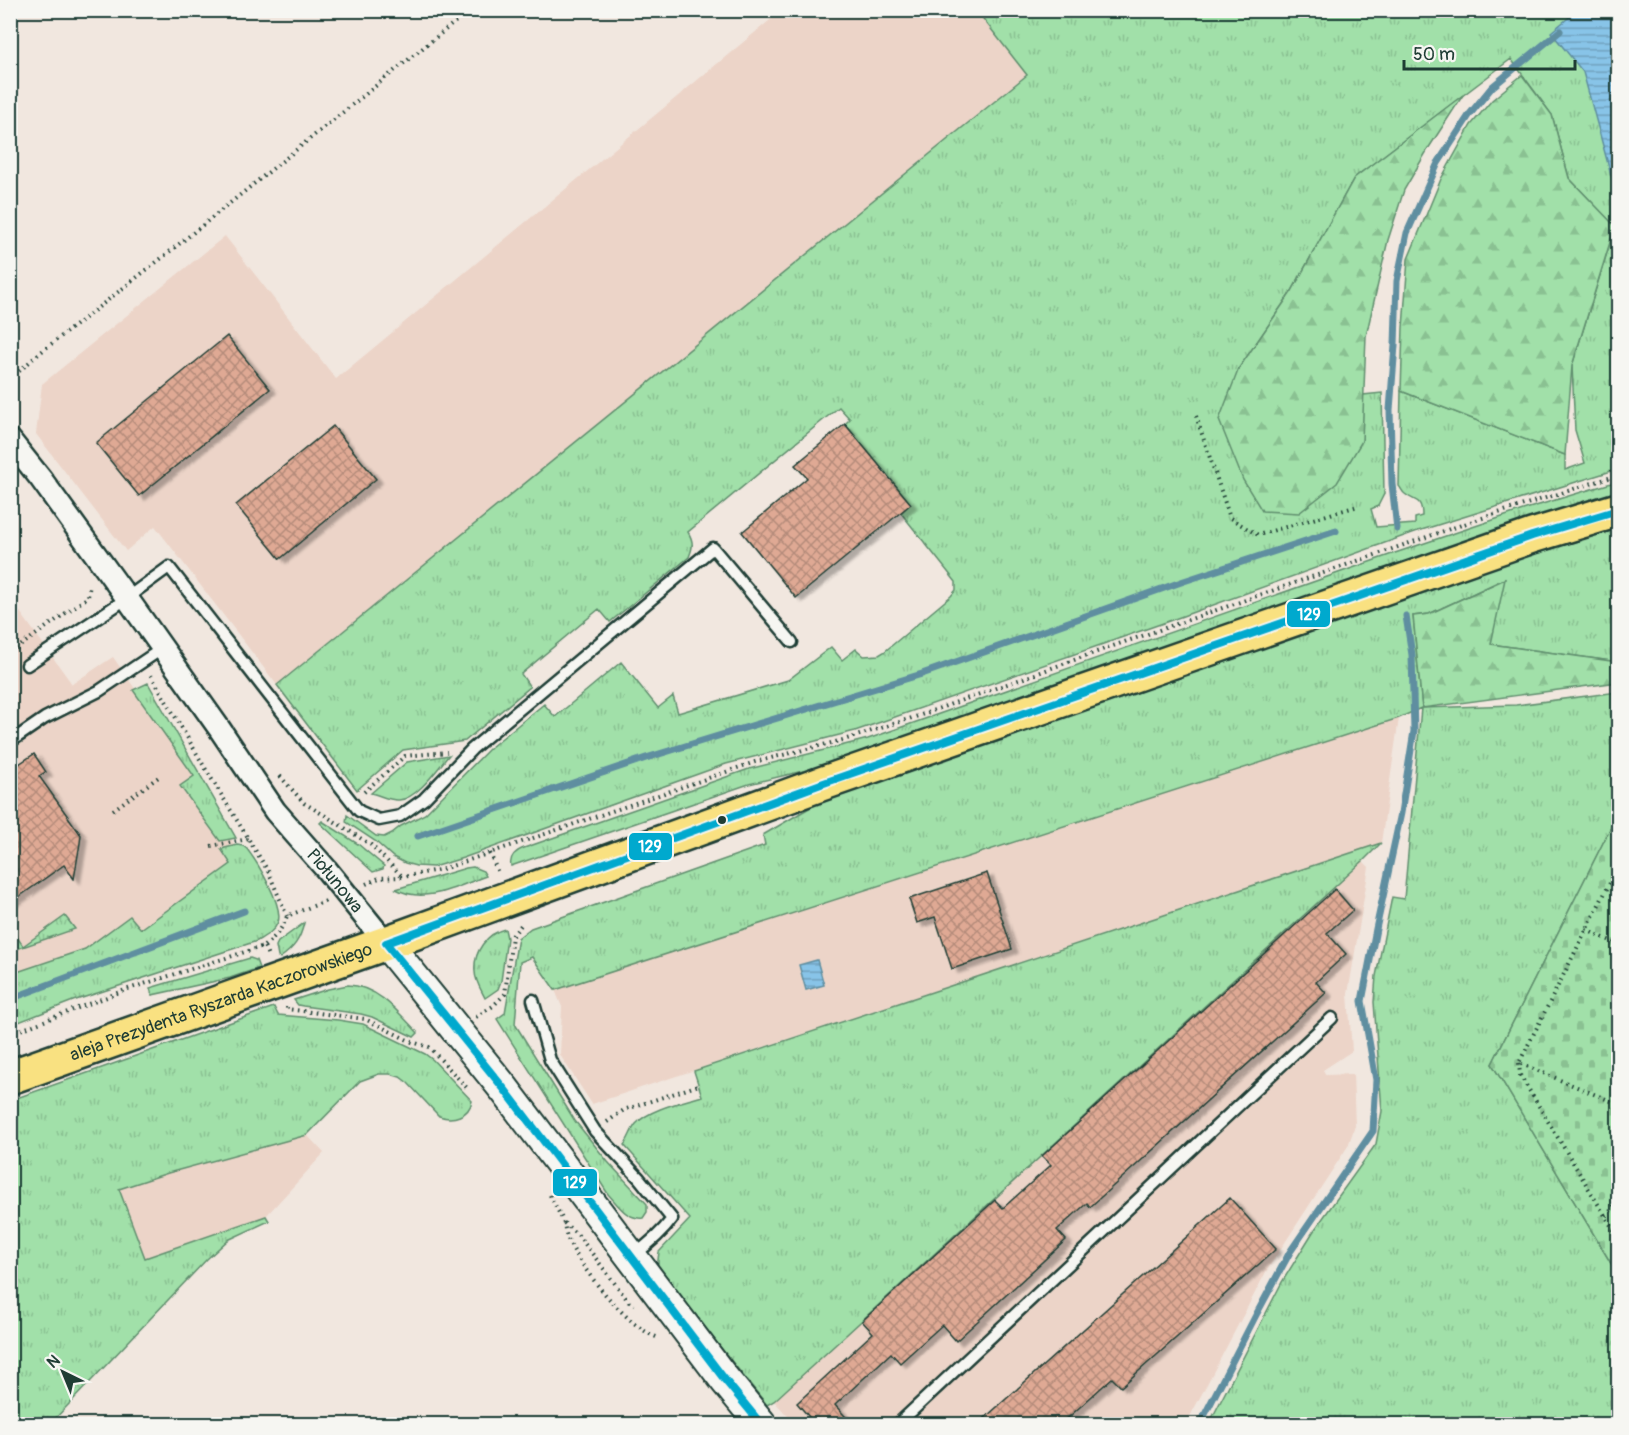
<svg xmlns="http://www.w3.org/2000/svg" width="1629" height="1435" font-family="Pangolin,sans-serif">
  <defs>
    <pattern id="grass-tufts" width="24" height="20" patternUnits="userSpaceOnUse" patternTransform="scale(1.5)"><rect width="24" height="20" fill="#a1e0a9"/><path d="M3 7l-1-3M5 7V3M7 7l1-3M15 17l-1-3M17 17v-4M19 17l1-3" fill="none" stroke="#8ac192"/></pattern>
    <pattern id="forest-firs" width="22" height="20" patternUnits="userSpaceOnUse" patternTransform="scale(1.5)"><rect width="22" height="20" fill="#a1e0a9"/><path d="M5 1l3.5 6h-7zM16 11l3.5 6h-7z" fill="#8ac192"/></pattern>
    <pattern id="cemetery-stones" width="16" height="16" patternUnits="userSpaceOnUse" patternTransform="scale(1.5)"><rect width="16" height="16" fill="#a1e0a9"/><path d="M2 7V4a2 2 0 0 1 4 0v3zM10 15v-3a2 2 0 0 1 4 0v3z" fill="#8ac192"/></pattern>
    <pattern id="water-rules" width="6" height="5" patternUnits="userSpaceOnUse" patternTransform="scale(1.5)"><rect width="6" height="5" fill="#88c4e8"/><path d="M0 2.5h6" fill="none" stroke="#6fa0bd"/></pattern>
    <pattern id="building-cross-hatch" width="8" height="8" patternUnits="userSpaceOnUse" patternTransform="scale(1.5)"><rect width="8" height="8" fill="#dfa994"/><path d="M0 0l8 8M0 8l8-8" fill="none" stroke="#b48b7a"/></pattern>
    <filter id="shadow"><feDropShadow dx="6" dy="4" stdDeviation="1.5" flood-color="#0004"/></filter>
  </defs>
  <rect width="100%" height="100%" fill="#f1e7df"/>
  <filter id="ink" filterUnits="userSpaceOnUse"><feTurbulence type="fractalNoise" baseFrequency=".0167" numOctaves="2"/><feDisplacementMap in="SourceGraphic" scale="12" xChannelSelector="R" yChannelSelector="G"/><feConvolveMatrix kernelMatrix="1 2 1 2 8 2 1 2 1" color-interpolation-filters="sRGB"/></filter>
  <g filter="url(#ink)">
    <path fill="#ecd4c8" d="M781 11H977L1028 75 277 685 155 526 126 551 36 434 42 384 225 236 336 379Z
      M10 598 72 684 113 657 195 775 246 865 152 930 10 978Z
      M1399 718 1381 843 592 1104 560 1055 562 1007 555 990Z
      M1363 861 1369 867 1348 994 1352 1051 1323 1070 1326 1075 1353 1074 1355 1126 1348 1146 1267 1270 1186 1424H795L774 1401Z
      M307 1135 324 1153 266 1216 145 1258 119 1189 168 1173Z"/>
    <path fill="url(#grass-tufts)" stroke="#608e6e" stroke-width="1.5" fill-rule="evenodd" d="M977 11H1618V469L1415 532 1169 621 855 731 726 764 463 858 433 867 416 866 405 863 393 857 375 841 346 822 347 815 376 836 384 837 392 833 401 826 425 814 491 747 544 704 555 717 621 662 658 708 673 696 678 713 788 680 831 647 842 660 856 649 864 656 879 655 884 652 951 596 956 590V582L901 513 910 504 845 424 850 419 839 407 688 532C694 542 693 547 689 557L610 622 599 609 521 674 530 687 465 741 403 750 357 790 277 685 1027 75ZM1511 59 1552 115 1569 178 1615 227 1572 366 1575 430 1585 463 1565 470V455L1401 391 1399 486C1401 488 1402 492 1405 494 1414 502 1422 497 1422 516L1415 518V524L1376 527 1371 509 1378 506 1384 494 1382 393 1363 395 1362 441 1239 368 1292 291 1354 178Z
      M1618 481V496L832 764 749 784 511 866C509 857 516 851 524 848L749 769 868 739 1395 553 1529 508Z
      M1618 527V662L1490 644 1504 579 1429 614 1413 616 1422 708 1516 705 1618 692V813L1492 1064 1618 1275V1424H1209L1282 1282 1313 1232 1376 1144 1382 1111 1374 1002 1376 976 1392 897 1404 899 1421 708 1399 718 555 990 532 957 520 962 515 1024 575 1121 608 1162 647 1204V1212L643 1218C627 1220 618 1205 608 1194L497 1019 505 1013 518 938 531 928 765 845 763 835 816 804 1506 561Z
      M148 683 236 838 220 841 180 786 194 776 133 690Z
      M449 755C438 768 417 799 399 800 391 801 379 795 371 793L407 762Z
      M322 821 358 844 384 866 383 869 373 872 320 823Z
      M1381 843 1363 861 774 1401 767 1405 658 1270V1260L659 1252 690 1219 624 1145C629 1139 631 1130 636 1124 649 1109 683 1102 702 1096L694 1071Z
      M237 845 243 846 247 849C257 862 284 906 278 922 274 932 265 936 257 941L73 1001 11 1025V974L85 949 130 916 141 929 231 864 221 849Z
      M473 867 483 871 486 876C458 886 425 905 396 889L466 868Z
      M65 916 75 929 11 951V933L13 931 23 946Z
      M304 923C300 940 294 948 280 958L278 957 276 946 278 942Z
      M505 929 507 938 501 981 498 989 485 998C481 990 475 980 475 972 473 952 487 933 505 929Z
      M250 958 256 960 259 968 230 978 152 995 150 988Z
      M348 985C378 986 399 1013 418 1033L414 1037 372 1017 361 1014 303 1006 298 1005 294 1000 328 989Z
      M274 1007 278 1015 338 1020 363 1024 425 1054 433 1060 472 1101C469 1116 453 1121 439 1116L408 1083 400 1077 390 1074H379L360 1081 307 1135 168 1173 119 1189 145 1258 266 1216 269 1221 228 1240 207 1259 50 1424H11V1100Z"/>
    <path fill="url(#forest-firs)" stroke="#608e6e" stroke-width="1.5" d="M1522 75 1552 115 1569 178 1615 226 1572 366 1565 455 1401 391 1403 328 1408 259 1441 179 1471 125 1492 100Z
      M1463 95 1428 149 1404 190 1388 240 1366 336 1362 441 1337 483 1299 513 1262 511 1243 480 1219 420 1239 368 1292 291 1354 178Z
      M1505 579 1491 644 1618 662V682L1422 708 1413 616 1429 614Z"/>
    <path fill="url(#cemetery-stones)" stroke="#608e6e" stroke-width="1.5" d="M1618 813V1275L1492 1064Z"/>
    <path fill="url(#water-rules)" stroke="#5e8ea0" stroke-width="1.5" d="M1578 10 1615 11 1618 15V201L1583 72 1551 32Z
      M817 960 824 985 806 990 799 965Z"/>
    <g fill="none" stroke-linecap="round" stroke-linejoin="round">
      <path stroke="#5e8ea0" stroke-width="7" d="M1397 529 1392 484 1390 410 1395 345 1397 281 1407 233 1438 163 1470 114 1492 87 1560 31
        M418 836 646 758 922 674 1184 581 1336 531
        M10 999 244 911
        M1200 1424 1256 1315 1290 1252 1373 1131 1376 1080 1362 1001 1376 929 1401 813 1414 731 1412 655 1406 616"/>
    </g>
    <path fill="url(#building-cross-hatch)" stroke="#1f3d34" stroke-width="1.5" filter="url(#shadow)" d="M227 336 270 389 139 496 96 443Z
      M845 424 911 504 796 598 742 532 807 478 795 465Z
      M333 426 376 479 280 559 236 505Z
      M34 754 46 772 39 776 81 835 80 843 74 879 64 865 10 903V770Z
      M987 873 1012 949 952 969 935 917 917 923 909 899Z
      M1335 889 1353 910 1327 933 1346 954 1316 982 1326 993 1090 1207 1087 1203 1057 1230 1066 1240 956 1341 942 1325 900 1363 891 1353 835 1405 853 1425H816L797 1403 873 1333 862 1321 995 1200 1003 1208 1051 1165 1042 1156Z
      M1230 1198 1276 1249 1121 1387 1112 1378 1060 1425H977Z"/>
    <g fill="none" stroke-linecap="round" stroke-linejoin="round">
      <defs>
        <path id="lane" d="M27 665 117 605 169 567 359 811 379 820 400 816 424 799 472 749 713 548 792 642
          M10 742 45 718 99 691 163 648
          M533 1000 550 1060 595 1131 639 1178 672 1219C661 1234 649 1244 634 1255
          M898 1424 1332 1018"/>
        <g id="street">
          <path id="s1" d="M10 440 41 479 127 598 219 728 275 811 326 869 386 943"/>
        </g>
        <path id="secondary" d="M386 943 505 1090 725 1380 761 1424"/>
        <g id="primary">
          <path id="s2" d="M10 1077 386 943 821 784 1532 536 1618 510"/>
        </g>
      </defs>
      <use href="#lane" stroke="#1f3d34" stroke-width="15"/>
      <use href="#street" stroke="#1f3d34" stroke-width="26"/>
      <use href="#secondary" stroke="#1f3d34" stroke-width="34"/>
      <use href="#primary" stroke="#1f3d34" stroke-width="38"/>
      <path stroke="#1f3d34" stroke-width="4" stroke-dasharray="1.5 4.5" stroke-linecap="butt" d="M10 379 41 352 158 261 470 10
        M1196 416 1230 518 1258 535 1358 506
        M16 649 88 597 90 584
        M151 675 208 773 268 871 287 916
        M280 776 304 803 334 821 371 845 403 877
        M364 792 405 756 447 752
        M113 810 160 776
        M211 846 248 839
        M490 853 498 873
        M1618 867 1519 1063 1618 1104
        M366 884 379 878 403 877 443 869 755 762 847 739 918 716 1116 645 1470 522 1618 475
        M1586 930 1618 944
        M264 946C275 937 282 930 287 916L326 901
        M287 1007V1009L365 1019 412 1042 429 1047 469 1090
        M476 1017 493 1006 505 994 512 936 521 925
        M10 1034 125 990 264 946 269 958
        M1519 1063 1520 1075 1618 1237
        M607 1122 624 1110 699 1085
        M550 1195C554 1204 559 1212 563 1221 565 1226 565 1233 568 1239 580 1268 629 1329 659 1338
        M1606 1216 1612 1209 1618 1194
        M564 1223 578 1235 629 1302 634 1306"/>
      <use href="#lane" stroke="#f6f6f2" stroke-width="10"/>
      <use href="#street" stroke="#f6f6f2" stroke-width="21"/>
      <use href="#secondary" stroke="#f6f6f2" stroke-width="30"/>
      <use href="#primary" stroke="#f9e181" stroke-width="33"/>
      <defs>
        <path id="bus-1" d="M386 943 821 784 1532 536 1618 510
          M386 943 505 1090 725 1380 761 1424"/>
      </defs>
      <use href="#bus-1" stroke="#f6f6f2" stroke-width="12"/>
      <use href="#bus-1" stroke="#00a9ce" stroke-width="8"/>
    </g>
  </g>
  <circle fill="#1f3d34" stroke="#f6f6f2" stroke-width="2" cx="722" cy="820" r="5"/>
  <g text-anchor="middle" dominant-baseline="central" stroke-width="4.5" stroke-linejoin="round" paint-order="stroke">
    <g font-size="18" fill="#1f3d34" stroke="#f6f6f2">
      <text stroke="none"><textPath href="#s1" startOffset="548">Piołunowa</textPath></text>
      <text stroke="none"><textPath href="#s2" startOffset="224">aleja Prezydenta Ryszarda Kaczorowskiego</textPath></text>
    </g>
  </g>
  <g stroke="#f6f6f2" stroke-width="2">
    <rect x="1286" y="600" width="45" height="28" rx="6" fill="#00a9ce"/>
    <rect x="628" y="832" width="45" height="29" rx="6" fill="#00a9ce"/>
    <rect x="552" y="1168" width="46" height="29" rx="6" fill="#00a9ce"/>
  </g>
  <g font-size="16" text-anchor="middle" font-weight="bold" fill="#fff">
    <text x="1309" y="620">129</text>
    <text x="650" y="852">129</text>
    <text x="575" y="1188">129</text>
  </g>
  <rect width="1629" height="1435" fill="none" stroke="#f6f6f2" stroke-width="36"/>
  <rect x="18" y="18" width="1593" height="1399" fill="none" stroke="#1f3d34" stroke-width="2" filter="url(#ink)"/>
  <g transform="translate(63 1372) rotate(317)" stroke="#f6f6f2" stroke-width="4.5" paint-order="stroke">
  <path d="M0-4.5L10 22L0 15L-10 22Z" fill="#1f3d34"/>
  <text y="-9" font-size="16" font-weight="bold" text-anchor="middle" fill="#1f3d34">N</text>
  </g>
  <path d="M1404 60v9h171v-9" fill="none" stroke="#1f3d34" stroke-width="3"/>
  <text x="1413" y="60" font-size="18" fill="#1f3d34" stroke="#f6f6f2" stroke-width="4.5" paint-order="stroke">50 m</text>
</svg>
